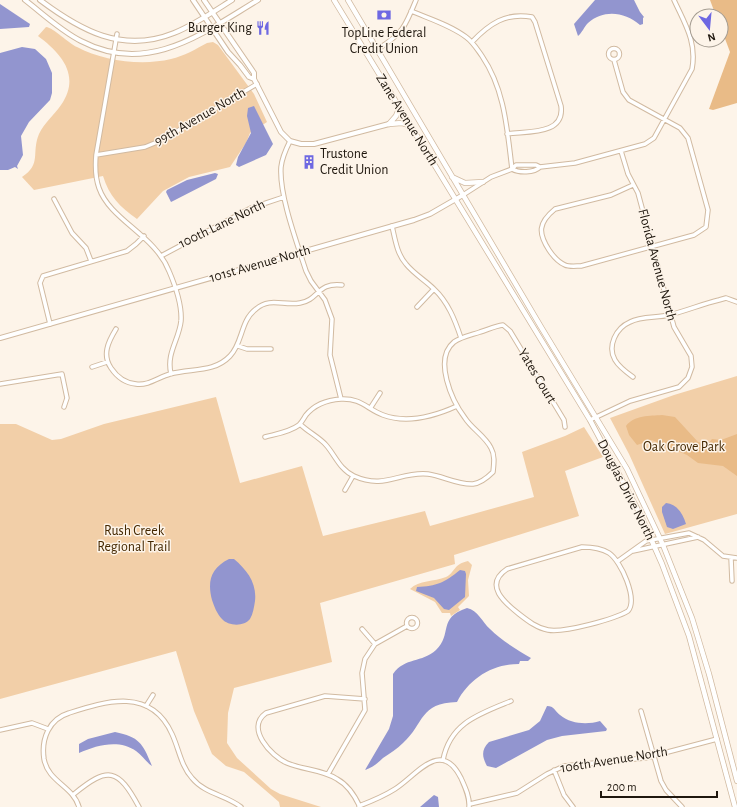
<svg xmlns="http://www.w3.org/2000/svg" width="737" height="807" font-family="'Alegreya Sans',sans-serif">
  <rect width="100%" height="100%" fill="#fdf4e9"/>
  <path fill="#f2cfa8" d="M46 27C54 28 68 43 77 47 103 61 142 66 171 59 184 56 196 49 207 43L213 42 218 45 254 94 267 122 250 133 246 143 230 167 189 177 163 191 137 219C120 207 109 196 103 176L34 190 22 177C42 164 31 153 39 134 44 123 54 115 61 105 81 76 62 54 38 36Z
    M737 376V514L665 534 629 454 610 418 674 395Z
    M216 397 240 483 302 466 323 536 425 511 430 526 534 497 522 452 565 436 584 427 603 457 565 471 579 516 454 555 455 564 320 603 332 662 234 688 228 713 227 743 237 758 271 789 280 794 321 807H280L279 802 244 772 226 766 212 754 194 711 176 651 0 699V424H16L52 440 61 439 104 424Z
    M468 561 472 565 468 580 469 596 458 607 460 610 451 616 450 613H442L435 602 410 589C419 580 434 582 446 577 455 573 453 564 468 561Z"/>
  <path fill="#e9bb87" d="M710 0H737V103L713 110 709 109 730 52 721 28V16H716Z
    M662 415 675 417 698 442 708 444 712 439 721 440 737 434V476L723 466 698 463 687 455 652 440 637 445 629 435 626 426C634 415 650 416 662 415Z"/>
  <path fill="#9295cf" d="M595 0H634L640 12 644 17 643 18V24L640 25C625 12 604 9 588 23 584 27 582 33 578 36L574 24Z
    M0 4 30 24 29 27 0 29Z
    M22 47 35 49 46 59 52 73V93L50 100 29 122 21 136 23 155 17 166 18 169 15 167 8 170H0V53Z
    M254 106 273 144 266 155 239 167 236 165 238 157 251 133 247 116 248 108Z
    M215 173 218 174 216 179 175 200 171 202 166 192 167 190 187 180Z
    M666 503C677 504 683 514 686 524L673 529 667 527 662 512V507Z
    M229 559H234C247 570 257 583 255 601 254 607 253 614 250 619 244 627 228 626 222 619 217 614 214 606 212 600 207 581 211 568 229 559Z
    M460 570 465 571 466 574 465 597 449 610 444 609 434 598 416 591 417 587C437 586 444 583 460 570Z
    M467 608C478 610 482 622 490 629 501 640 517 650 531 658L528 661H520L519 664C492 664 469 679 457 702 419 703 425 723 403 743 397 749 390 753 383 758 378 763 372 768 365 770L389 729 393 716V674C405 657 422 663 436 650 453 634 437 618 467 608Z
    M547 706C554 706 555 711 560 715 571 724 587 725 600 721L607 729 606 731 562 736 547 740 496 768 487 766C482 757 481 750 489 742L529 730 540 721Z
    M115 732C140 737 143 744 152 766 146 762 142 755 136 751 119 739 97 745 79 753V744L88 739Z
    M434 795 438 797 439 807H420Z"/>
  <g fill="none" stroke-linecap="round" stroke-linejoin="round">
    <defs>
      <path id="minor" d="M411 11C430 19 450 25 466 37 473 42 477 49 482 56 505 90 507 129 512 169
        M117 34 96 155C95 167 95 177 99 188 110 220 155 235 169 271 175 285 182 306 181 321 179 340 166 353 171 374
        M472 42C489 24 506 12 532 17L535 22 561 106C565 135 528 131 507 134
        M608.5 54a5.5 5.5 0 1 1 11 0a5.5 5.5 0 1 1-11 0Z
        M378 49C403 33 405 27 416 0
        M614 60 623 92 629 100 680 128 688 138 708 210 706 227 694 235 581 266C576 266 569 267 565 265 558 262 553 256 549 250 538 233 538 223 555 209L611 195 633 185
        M290 141C286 149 282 158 281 167 279 195 297 243 306 271L311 281 325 300 332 319 330 355 341 399
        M96 155 145 147 162 140 257 84
        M512 169C519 173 534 173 540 167L575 163 645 144 654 138 692 69C697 42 685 24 674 0
        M463 195 491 177 512 169 516 165H536L540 167
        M54 199 72 233 86 248 91 261
        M392 226C395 239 397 254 406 264 414 274 425 280 434 289 448 302 455 320 461 338
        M161 256 251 208 284 197
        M417 307 434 289
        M50 324 40 283 43 276 127 251 136 244 144 236
        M116 329C108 342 102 355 111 368 117 377 125 383 136 384 148 386 159 377 170 374 191 368 214 373 230 356 243 343 240 321 256 309 270 297 283 306 300 303 319 300 317 282 342 285
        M238 346 247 349H271
        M92 367 107 362
        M633 377C626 372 619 367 615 360 607 346 616 328 630 322 641 316 657 318 669 315 686 311 702 304 719 300L726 298 737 302
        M0 384 62 374 67 398 64 407
        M371 407 380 393
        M590 420 630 401 679 387 688 378 692 367 691 356 674 327 638 193 628 174 621 151
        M300 424C308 432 319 437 326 445 335 455 340 470 354 476 385 490 400 471 428 474 443 476 458 485 473 484 481 483 488 477 493 472 494 463 495 455 491 448 485 436 472 429 465 418 452 401 433 359 454 342 461 337 471 335 480 332 487 330 495 326 503 325L510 331 564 420 565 427
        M265 437C276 434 290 432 299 425 302 422 304 418 306 415 315 404 327 400 341 399 361 398 367 409 383 415 407 424 435 416 457 406
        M345 490 353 476
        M582 547C592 547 601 548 609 553 621 561 638 599 628 611 615 619 564 633 548 630 537 628 528 621 519 614 505 603 483 585 507 569Z
        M633 551 698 537
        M731 558 732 581
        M618 561 646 541 689 533 704 540 723 556 737 558
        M406.5 623a5.5 5.5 0 1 1 11 0a5.5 5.5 0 1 1-11 0Z
        M362 629 375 644
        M146 706 153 695
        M641 711 661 781 666 790 682 807
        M0 730 32 723 48 729
        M443 760C450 723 479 714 511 701
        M554 770 564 795 573 807
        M328 774 365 710 362 673 365 659 375 644 407 626
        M74 794C108 766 118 768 139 807
        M470 804 517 793 547 774 564 766 645 758 717 739
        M359 806C372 801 384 796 395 789 417 775 441 738 461 778 465 787 470 797 469 807
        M79 807C73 786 48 782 44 759 41 739 49 719 69 713 106 701 151 687 172 734 179 749 181 766 192 778 205 794 226 795 241 807
        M360 807C355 796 348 785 337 779 321 769 303 770 287 763 271 756 245 728 266 713L325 696 365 699"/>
      <path id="tertiary" d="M25 0C43 14 61 31 81 41 148 76 203 33 258 0
        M40 0C80 30 122 54 174 33 194 25 213 12 232 0
        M193 0 228 52 240 65 249 77 254 79 281 132 290 141 301 144H314L389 124
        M204 0 254 73V79
        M0 338 414 220 430 214 463 195"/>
      <path id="secondary" d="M334 0 590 420 640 514 662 564 689 636 735 807
        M348 0 541 327 627 469 663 545 692 618 709 674 737 781
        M389 124 402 123 409 125
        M389 124 396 116 399 109
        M452 177 465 183 483 182"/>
    </defs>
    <use href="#minor" stroke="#d1baa1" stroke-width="5.5"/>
    <use href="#tertiary" stroke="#d1baa1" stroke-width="6"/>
    <use href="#secondary" stroke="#d1baa1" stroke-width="6"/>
    <use href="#minor" stroke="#fff" stroke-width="3.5"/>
    <use href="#tertiary" stroke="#fff" stroke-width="4"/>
    <use href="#secondary" stroke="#fff" stroke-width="4.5"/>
  </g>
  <defs>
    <symbol id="bank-bare" viewBox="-9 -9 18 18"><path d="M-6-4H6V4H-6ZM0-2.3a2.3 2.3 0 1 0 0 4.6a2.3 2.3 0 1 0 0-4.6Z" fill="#6e68e2" stroke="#fdf4e9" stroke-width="2.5" paint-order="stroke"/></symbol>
    <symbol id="restaurant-bare" viewBox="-9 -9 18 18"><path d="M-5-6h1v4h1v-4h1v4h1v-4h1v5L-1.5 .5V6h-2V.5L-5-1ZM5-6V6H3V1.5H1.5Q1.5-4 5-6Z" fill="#6e68e2" stroke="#fdf4e9" stroke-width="2.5" paint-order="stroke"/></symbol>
    <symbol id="building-bare" viewBox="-9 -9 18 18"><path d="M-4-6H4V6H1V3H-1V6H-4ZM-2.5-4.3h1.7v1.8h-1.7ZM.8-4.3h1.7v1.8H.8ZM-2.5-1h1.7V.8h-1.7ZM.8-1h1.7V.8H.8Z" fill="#6e68e2" stroke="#fdf4e9" stroke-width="2.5" paint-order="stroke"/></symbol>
  </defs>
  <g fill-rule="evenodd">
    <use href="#bank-bare" x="374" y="5" width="20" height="20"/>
    <use href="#restaurant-bare" x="253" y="18" width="20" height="20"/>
    <use href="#building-bare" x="299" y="152" width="20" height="20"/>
  </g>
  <g text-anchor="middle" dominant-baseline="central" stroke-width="3" stroke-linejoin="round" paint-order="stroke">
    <g font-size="14" fill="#1f170e" stroke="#fdf4e9" text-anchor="end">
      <text x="252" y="28">Burger King</text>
      <text x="384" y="33" text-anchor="middle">TopLine Federal<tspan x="384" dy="16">Credit Union</tspan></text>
      <text x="320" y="154" text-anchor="start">Trustone<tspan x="320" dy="16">Credit Union</tspan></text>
    </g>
    <g font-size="14" fill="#1f170e" stroke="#fdf4e9">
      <text transform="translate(200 117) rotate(-30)">99th Avenue North</text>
      <text transform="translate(407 120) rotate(58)">Zane Avenue North</text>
      <text transform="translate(222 224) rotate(-26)">100th Lane North</text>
      <text transform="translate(260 264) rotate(-16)">101st Avenue North</text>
      <text transform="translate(657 265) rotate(75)">Florida Avenue North</text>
      <text transform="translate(537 376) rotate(59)">Yates Court</text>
      <text transform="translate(626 490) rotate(63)">Douglas Drive North</text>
      <text transform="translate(614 760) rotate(-9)">106th Avenue North</text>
    </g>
    <g font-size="14" fill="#452800" stroke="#fdf4e9">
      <text x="684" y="447">Oak Grove Park</text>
      <text x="134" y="531">Rush Creek<tspan x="134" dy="16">Regional Trail</tspan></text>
    </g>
  </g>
  <g transform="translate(709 28) rotate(164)"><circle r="19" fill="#fdf4e9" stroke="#a49c91"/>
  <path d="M0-3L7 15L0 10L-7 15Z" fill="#6e68e2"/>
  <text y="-6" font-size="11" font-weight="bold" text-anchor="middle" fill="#1f170e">N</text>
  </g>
  <path d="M601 791v6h116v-6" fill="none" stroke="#1f170e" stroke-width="2"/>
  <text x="607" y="791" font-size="12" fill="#1f170e" stroke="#fdf4e9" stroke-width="3" paint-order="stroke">200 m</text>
</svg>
